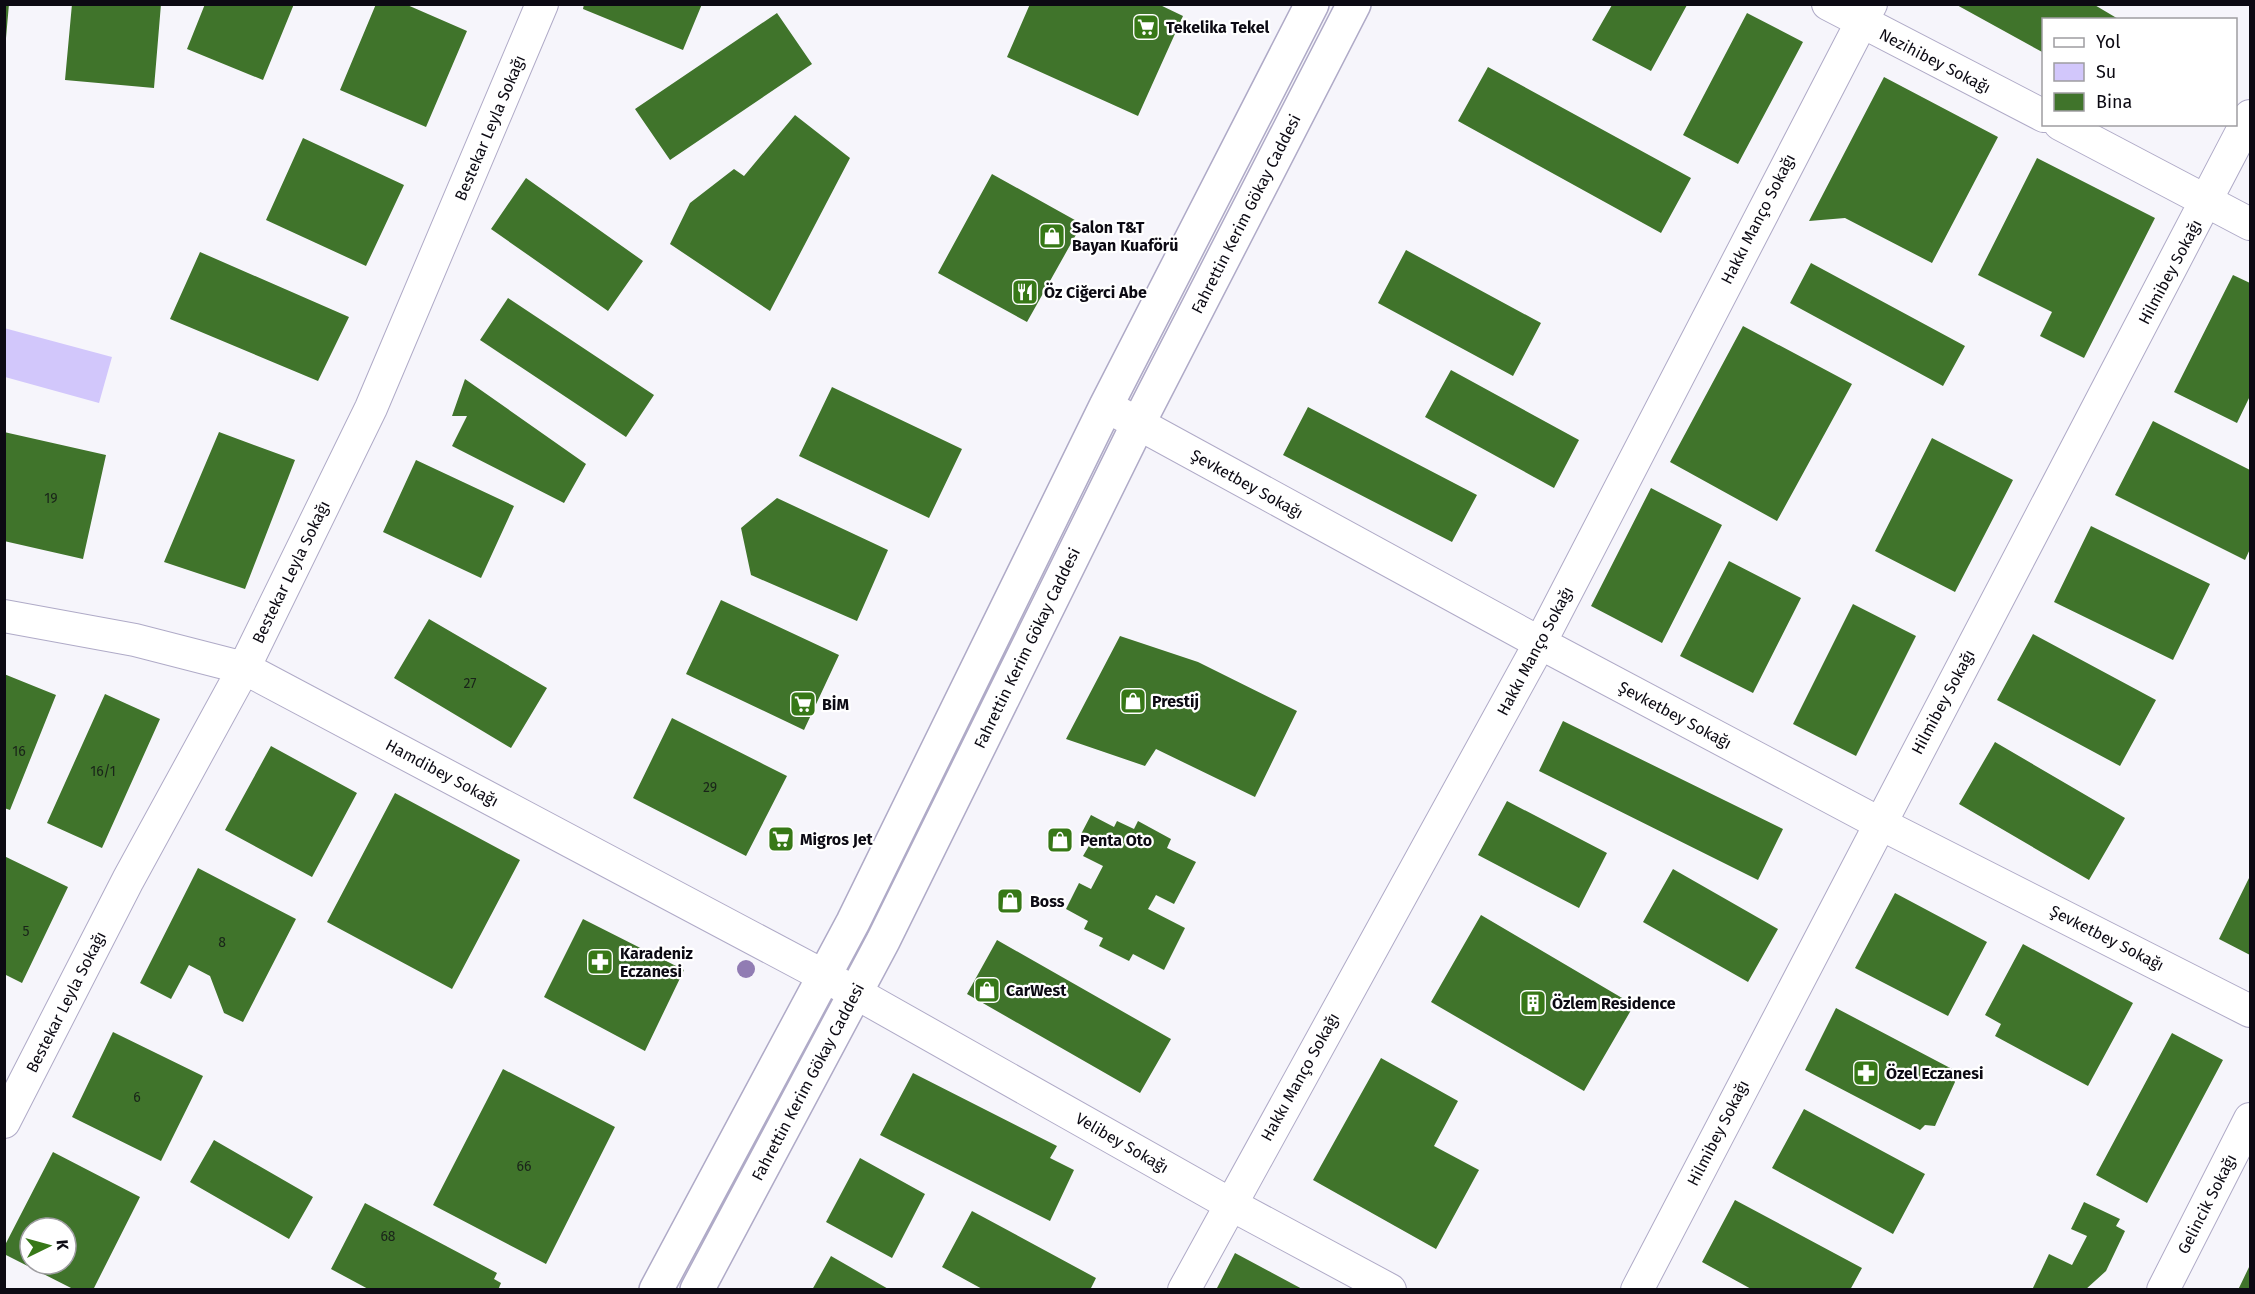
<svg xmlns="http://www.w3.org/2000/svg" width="2255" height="1294" font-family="'Fira Sans',sans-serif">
  <rect width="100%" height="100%" fill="#f6f5fb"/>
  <path fill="#d2c7fb" d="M4 328 112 357 99 403 5 377Z"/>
  <path fill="#40742b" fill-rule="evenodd" d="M4 4H9L6 38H4Z
    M72 4H161L154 88 65 80Z
    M205 4H294L263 80 187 49Z
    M376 4H405L467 31 426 127 340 90Z
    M584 4H702L683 50 583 9Z
    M1030 4H1158L1183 16 1138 116 1007 57Z
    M1955 4H2093L2120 20H2044V53Z
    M1612 5H1687L1651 71 1592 40Z
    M777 13 812 64 670 160 635 109Z
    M1747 13 1803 42 1738 164 1683 135Z
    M1488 67 1691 178 1661 233 1458 121Z
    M1884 77 1998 137 1932 263 1845 218 1809 221Z
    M795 115 850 158 770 311 670 244 690 203 734 169 744 176Z
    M303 138 404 185 366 266 266 220Z
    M2037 158 2155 218 2084 358 2040 336 2052 312 1978 275Z
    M992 174 1082 224 1027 322 938 273Z
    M526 178 643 261 608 311 491 229Z
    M1406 250 1541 323 1513 376 1378 303Z
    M200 252 349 317 318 381 170 319Z
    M1811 263 1965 346 1943 386 1790 303Z
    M2233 275 2250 283V396L2237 423 2174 392Z
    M508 298 654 395 626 437 480 340Z
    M1743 326 1852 384 1777 521 1670 462Z
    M1451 370 1579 440 1554 488 1425 417Z
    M465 379 586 464 564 503 452 446 467 416H452Z
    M832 387 962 449 929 518 799 456Z
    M1308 407 1477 495 1452 542 1283 455Z
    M2153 421 2250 470V549L2245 560 2115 495Z
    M4 432 106 455 83 559 4 541Z
    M219 432 295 460 245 589 164 562Z
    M1932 438 2013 480 1955 592 1875 551Z
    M416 460 514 506 481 578 383 532Z
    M1651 488 1722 525 1662 643 1591 606Z
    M777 498 888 550 857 621 751 575 741 528Z
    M2091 526 2210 584 2173 660 2054 602Z
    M1729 561 1801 598 1753 693 1680 656Z
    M721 600 839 655 804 730 686 674Z
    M1853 604 1916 636 1856 756 1793 724Z
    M429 619 547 688 511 748 394 678Z
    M2033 634 2156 700 2120 766 1997 700Z
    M1120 636 1198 662 1297 711 1255 797 1156 749 1145 766 1066 739Z
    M4 674 56 695 10 810 4 808Z
    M105 694 160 719 102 848 47 823Z
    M672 718 787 776 746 856 633 798Z
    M1563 721 1783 829 1758 880 1539 771Z
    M1995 742 2125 818 2089 880 1959 804Z
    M271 746 357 793 312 877 225 830Z
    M395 793 520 860 452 989 327 922Z
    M1507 801 1607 853 1579 908 1478 855Z
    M1091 815 1114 827 1117 821 1134 829 1138 821 1171 839 1167 848 1196 862 1174 904 1156 895 1148 909 1185 928 1164 970 1133 954 1129 961 1099 946 1103 938 1084 929 1088 921 1066 909 1079 883 1091 889 1103 866 1083 856 1090 844 1079 838Z
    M4 856 68 887 22 983 4 974Z
    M198 868 296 919 243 1022 224 1013 210 976 189 965 171 999 140 983Z
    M1673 869 1778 929 1748 982 1643 922Z
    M2250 876V955L2219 939Z
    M1895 893 1987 942 1948 1016 1855 968Z
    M1481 915 1634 1005 1584 1091 1431 1002Z
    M583 919 684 970 645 1051 544 997Z
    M997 940 1171 1039 1140 1093 967 994Z
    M2023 944 2133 1003 2088 1086 1995 1036 2001 1024 1985 1015Z
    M1836 1008 1954 1070 1955 1082 1935 1126 1925 1125 1920 1130 1805 1070Z
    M113 1032 203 1076 161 1161 72 1117Z
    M2172 1033 2223 1060 2147 1203 2096 1175Z
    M1381 1058 1458 1101 1434 1146 1479 1170 1436 1249 1313 1180Z
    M503 1069 615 1127 546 1264 433 1205Z
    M913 1073 1057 1146 1050 1158 1074 1170 1050 1221 880 1135Z
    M1804 1109 1925 1174 1893 1234 1772 1168Z
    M214 1140 313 1197 289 1239 190 1182Z
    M53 1152 140 1197 93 1290H75L4 1254V1247ZM30 1228H66V1264H30Z
    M860 1158 925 1194 892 1258 826 1222Z
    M1735 1200 1862 1268 1850 1290H1753L1702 1262Z
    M2084 1202 2120 1219 2116 1226 2125 1231 2106 1271 2085 1290H2032L2049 1254 2072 1265 2087 1236 2071 1229Z
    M365 1203 497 1273 494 1279 501 1283 498 1290H370L331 1269Z
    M972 1211 1096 1278 1090 1290H984L942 1267Z
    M1235 1253 1304 1290H1216Z
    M831 1256 890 1290H812Z
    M2250 1265V1290H2238Z"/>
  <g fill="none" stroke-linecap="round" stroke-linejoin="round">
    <defs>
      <path id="minor" d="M1828 4 2044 116
        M2060 124 2250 224
        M1106 406 1540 643 1879 823 2250 1011
        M4 616 135 640 244 668 856 993 1230 1204 1390 1290
        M4 1122 128 880 244 668 371 408 542 4
        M1184 1290 1540 643 1871 4
        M1637 1290 2250 116
        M2163 1290 2250 1119"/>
      <path id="primary" d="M656 1290 853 922 1106 406 1312 4
        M697 1290 883 941 1138 424 1354 4"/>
    </defs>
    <use href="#minor" stroke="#afaac7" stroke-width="34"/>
    <use href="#primary" stroke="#afaac7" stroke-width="36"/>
    <use href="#minor" stroke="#fff" stroke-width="32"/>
    <use href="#primary" stroke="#fff" stroke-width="33"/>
  </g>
  <circle fill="#917cb3" cx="746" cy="969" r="9"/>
  <defs>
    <symbol id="supermarket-square" viewBox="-11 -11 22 22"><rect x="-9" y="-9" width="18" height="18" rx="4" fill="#377817" stroke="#fff"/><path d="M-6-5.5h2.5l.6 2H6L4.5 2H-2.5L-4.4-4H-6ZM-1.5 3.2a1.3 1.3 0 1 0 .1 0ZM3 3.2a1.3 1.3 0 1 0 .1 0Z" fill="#fff"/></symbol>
    <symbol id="shop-square" viewBox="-11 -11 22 22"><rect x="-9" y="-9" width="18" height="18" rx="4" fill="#377817" stroke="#fff"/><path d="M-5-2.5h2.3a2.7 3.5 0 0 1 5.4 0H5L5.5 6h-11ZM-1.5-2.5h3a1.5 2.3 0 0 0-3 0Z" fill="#fff"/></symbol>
    <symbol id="restaurant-square" viewBox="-11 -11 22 22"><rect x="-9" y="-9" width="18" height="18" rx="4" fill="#377817" stroke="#fff"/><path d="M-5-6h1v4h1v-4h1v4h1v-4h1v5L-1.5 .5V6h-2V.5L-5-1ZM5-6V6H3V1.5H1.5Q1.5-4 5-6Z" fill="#fff"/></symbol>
    <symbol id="pharmacy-square" viewBox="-11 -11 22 22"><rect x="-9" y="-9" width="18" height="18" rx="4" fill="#377817" stroke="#fff"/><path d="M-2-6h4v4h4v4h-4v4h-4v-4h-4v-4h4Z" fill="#fff"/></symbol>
    <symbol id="building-square" viewBox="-11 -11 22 22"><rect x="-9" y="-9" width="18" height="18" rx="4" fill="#377817" stroke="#fff"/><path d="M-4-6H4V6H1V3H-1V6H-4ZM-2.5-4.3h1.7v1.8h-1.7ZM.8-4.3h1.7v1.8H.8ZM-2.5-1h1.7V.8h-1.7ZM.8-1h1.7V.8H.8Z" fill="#fff"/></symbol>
  </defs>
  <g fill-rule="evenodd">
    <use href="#supermarket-square" x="1131" y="12" width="30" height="30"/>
    <use href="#shop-square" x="1037" y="221" width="30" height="30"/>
    <use href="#restaurant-square" x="1010" y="277" width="30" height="30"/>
    <use href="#shop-square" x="1118" y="686" width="30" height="30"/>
    <use href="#supermarket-square" x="788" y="689" width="30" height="30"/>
    <use href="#supermarket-square" x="766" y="824" width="30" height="30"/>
    <use href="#shop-square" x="1045" y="825" width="30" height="30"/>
    <use href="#shop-square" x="995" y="886" width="30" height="30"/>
    <use href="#pharmacy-square" x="585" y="947" width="30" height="30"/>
    <use href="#shop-square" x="972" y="975" width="30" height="30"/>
    <use href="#building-square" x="1518" y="988" width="30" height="30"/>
    <use href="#pharmacy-square" x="1851" y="1058" width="30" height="30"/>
  </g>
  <g text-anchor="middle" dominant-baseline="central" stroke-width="4.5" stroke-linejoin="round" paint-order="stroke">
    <g font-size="14" fill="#192419">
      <text x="51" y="498">19</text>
      <text x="470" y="683">27</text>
      <text x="19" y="751">16</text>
      <text x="103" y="771">16/1</text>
      <text x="710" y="787">29</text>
      <text x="26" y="931">5</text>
      <text x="222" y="942">8</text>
      <text x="137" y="1097">6</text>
      <text x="524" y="1166">66</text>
      <text x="388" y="1236">68</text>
    </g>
    <g font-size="16" font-weight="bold" fill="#0c0a13" stroke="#fff" text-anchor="start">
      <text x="1166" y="27">Tekelika Tekel</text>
      <text x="1072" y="227">Salon T&amp;T<tspan x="1072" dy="18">Bayan Kuaförü</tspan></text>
      <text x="1044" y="292">Öz Ciğerci Abe</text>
      <text x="1152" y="701">Prestij</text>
      <text x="822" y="704">BİM</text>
      <text x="800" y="839">Migros Jet</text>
      <text x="1080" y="840">Penta Oto</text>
      <text x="1030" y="901">Boss</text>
      <text x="620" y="953">Karadeniz<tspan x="620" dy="18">Eczanesi</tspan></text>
      <text x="1006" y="990">CarWest</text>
      <text x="1552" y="1003">Özlem Residence</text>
      <text x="1886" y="1073">Özel Eczanesi</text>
    </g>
    <g font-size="16" fill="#0c0a13" stroke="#fff">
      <text transform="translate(1935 61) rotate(27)">Nezihibey Sokağı</text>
      <text transform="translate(490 128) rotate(-67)">Bestekar Leyla Sokağı</text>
      <text transform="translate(1246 214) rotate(-63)">Fahrettin Kerim Gökay Caddesi</text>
      <text transform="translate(1758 219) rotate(-63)">Hakkı Manço Sokağı</text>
      <text transform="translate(2170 272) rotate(-62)">Hilmibey Sokağı</text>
      <text transform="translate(1247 484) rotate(29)">Şevketbey Sokağı</text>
      <text transform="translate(291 572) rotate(-64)">Bestekar Leyla Sokağı</text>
      <text transform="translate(1027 648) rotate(-64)">Fahrettin Kerim Gökay Caddesi</text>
      <text transform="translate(1535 651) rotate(-62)">Hakkı Manço Sokağı</text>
      <text transform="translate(1943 702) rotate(-62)">Hilmibey Sokağı</text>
      <text transform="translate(1675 715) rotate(28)">Şevketbey Sokağı</text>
      <text transform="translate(442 773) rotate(28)">Hamdibey Sokağı</text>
      <text transform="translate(2107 938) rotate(27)">Şevketbey Sokağı</text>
      <text transform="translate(66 1002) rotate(-63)">Bestekar Leyla Sokağı</text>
      <text transform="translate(1300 1077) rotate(-61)">Hakkı Manço Sokağı</text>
      <text transform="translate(808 1082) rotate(-62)">Fahrettin Kerim Gökay Caddesi</text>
      <text transform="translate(1718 1133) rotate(-63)">Hilmibey Sokağı</text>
      <text transform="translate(1122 1143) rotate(30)">Velibey Sokağı</text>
      <text transform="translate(2207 1204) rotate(-63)">Gelincik Sokağı</text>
    </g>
  </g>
  <rect width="2255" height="1294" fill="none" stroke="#0c0a13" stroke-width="12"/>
  <rect x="2042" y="18" width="195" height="108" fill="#ffffff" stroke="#9e9da1" stroke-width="1.5"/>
  <rect x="2054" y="38" width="30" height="9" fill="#ffffff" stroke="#9e9da1" stroke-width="1.5"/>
  <text x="2096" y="48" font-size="18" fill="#0c0a13">Yol</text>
  <rect x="2054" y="63" width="30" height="18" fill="#d2c7fb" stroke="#9e9da1" stroke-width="1.5"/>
  <text x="2096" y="78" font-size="18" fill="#0c0a13">Su</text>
  <rect x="2054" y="93" width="30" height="18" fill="#40742b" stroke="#9e9da1" stroke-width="1.5"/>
  <text x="2096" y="108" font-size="18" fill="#0c0a13">Bina</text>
  <g transform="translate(48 1246) rotate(85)"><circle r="28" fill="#ffffff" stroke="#9e9da1" stroke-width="1.5"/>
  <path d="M0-4.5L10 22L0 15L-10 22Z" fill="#377817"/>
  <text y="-9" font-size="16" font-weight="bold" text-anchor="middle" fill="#0c0a13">K</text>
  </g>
</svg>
